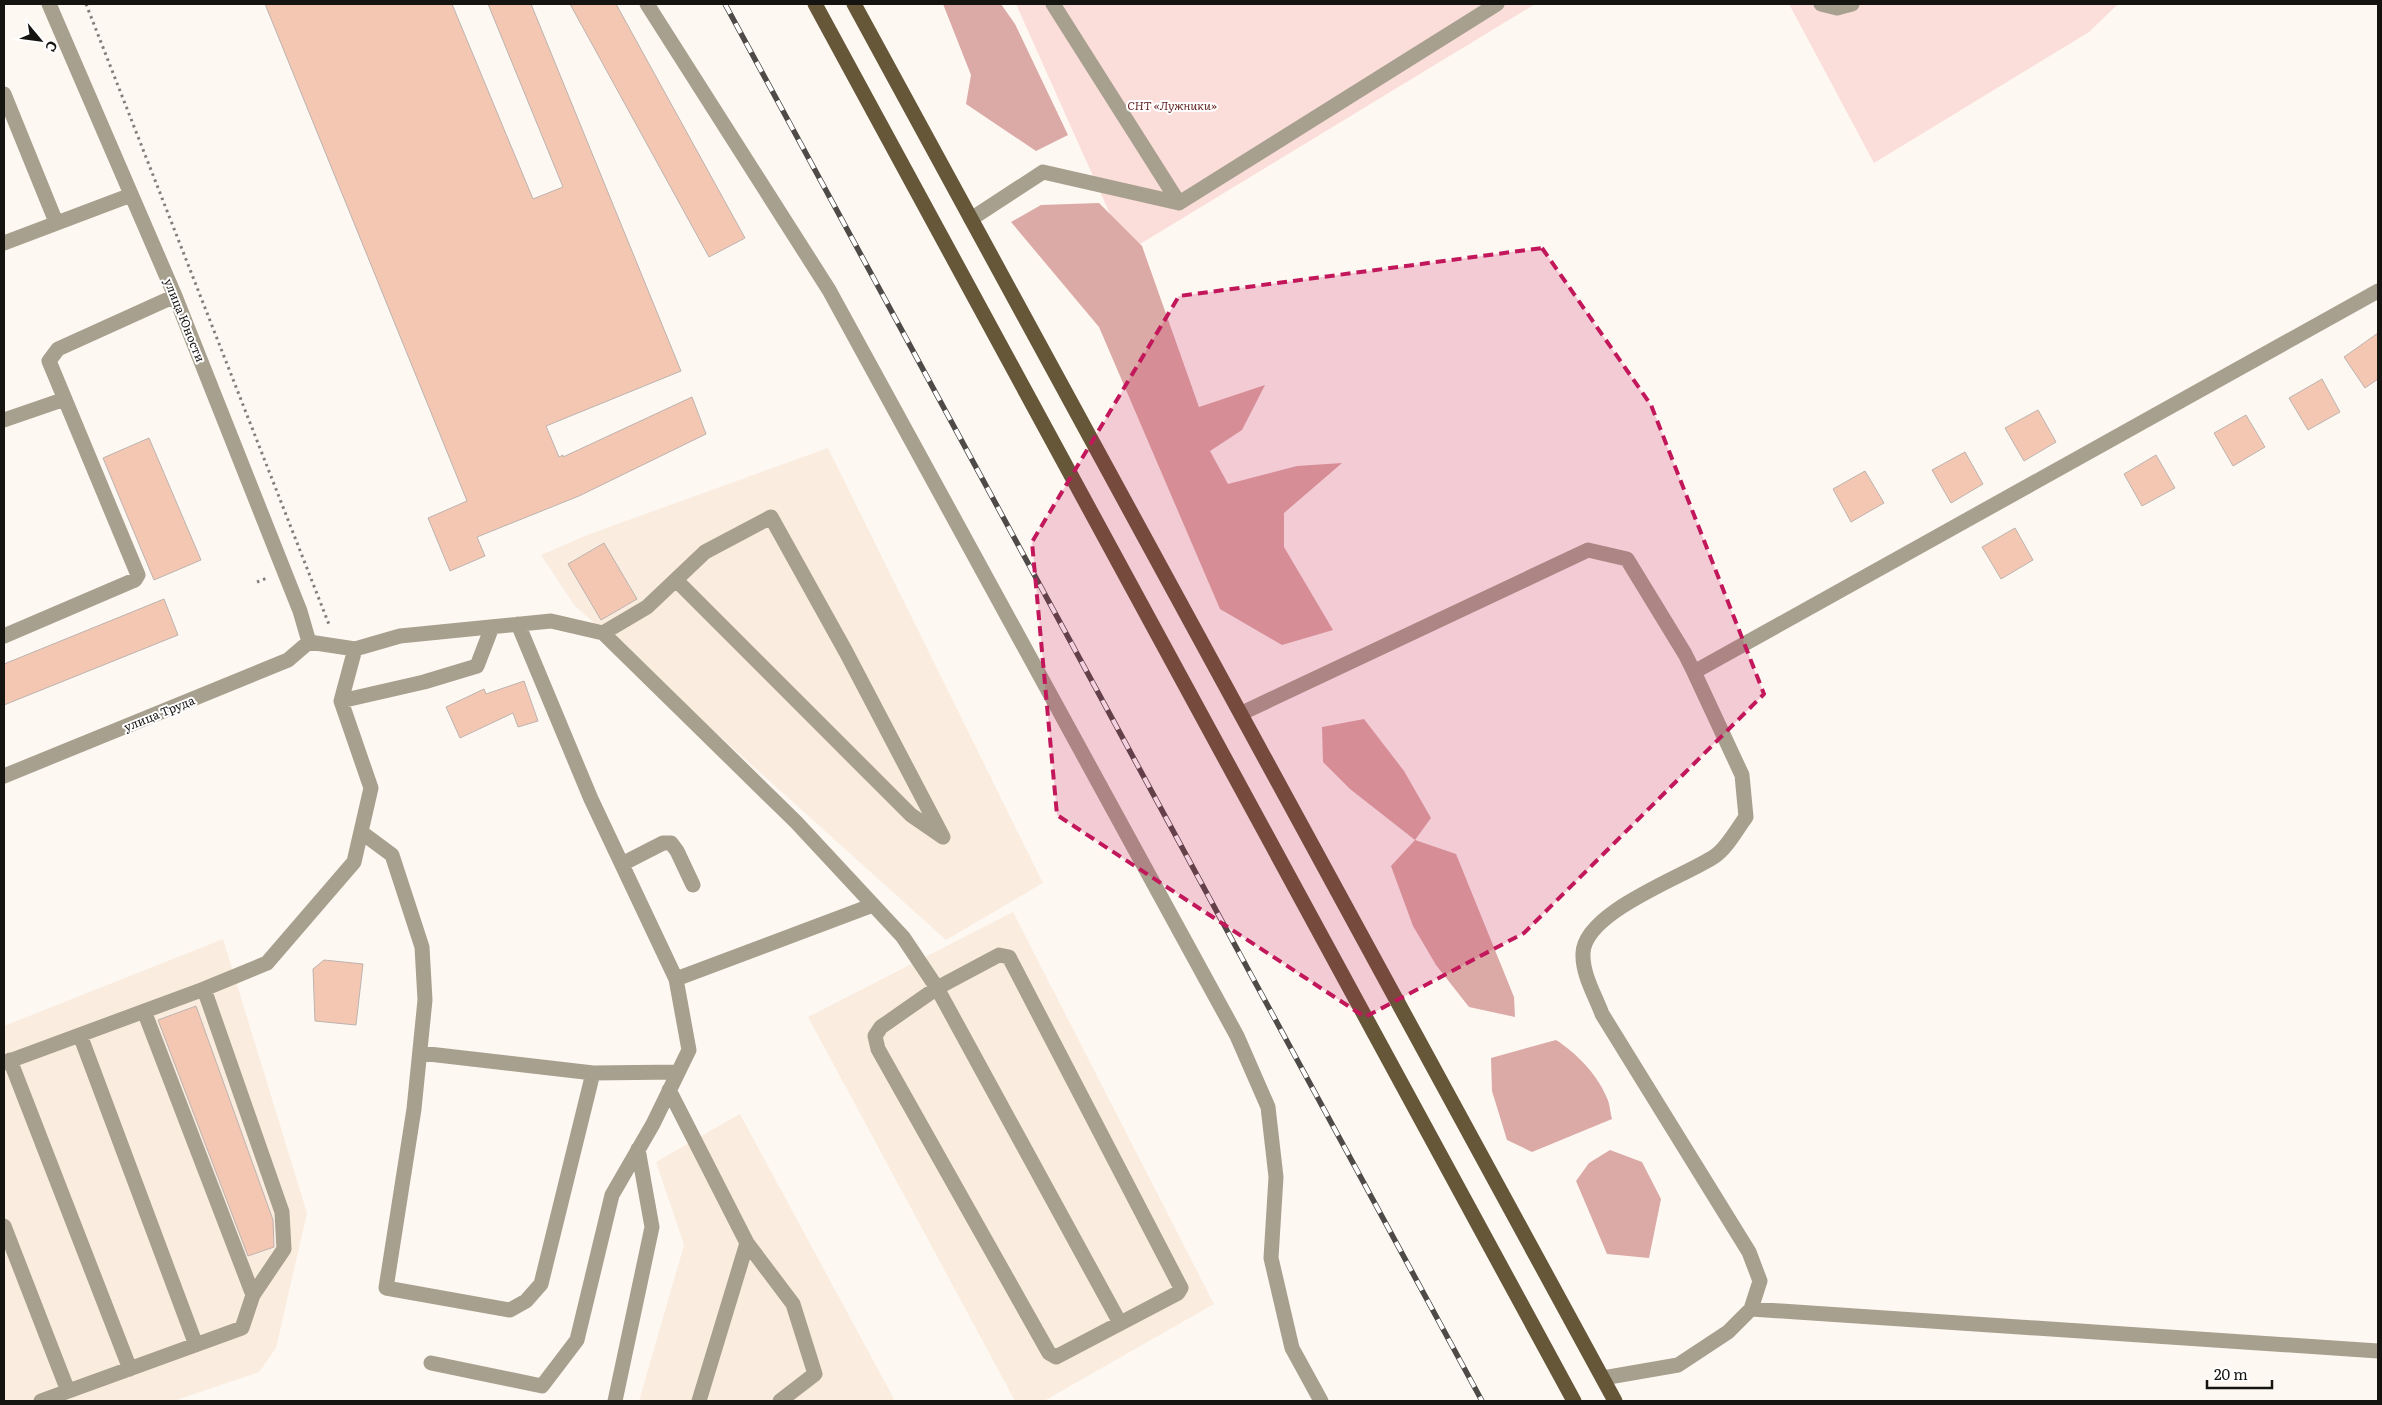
<svg xmlns="http://www.w3.org/2000/svg" width="2382" height="1405" font-family="Literata,serif">
  <rect width="100%" height="100%" fill="#fef8f3"/>
  <path fill="#faede0" d="M828 448 1043 883 946 940 574 605 541 555 587 535Z
    M1013 912 1214 1304 1044 1401H1015L808 1017Z
    M223 939 307 1213 276 1348 259 1372 174 1401H4V1026Z
    M740 1114 894 1399 891 1401H639L684 1245 656 1162Z"/>
  <path fill="#fbddda" d="M1016 4H1535L1127 252Z
    M1789 4H2118L2089 32 1874 163Z"/>
  <path fill="#dbaaa6" d="M943 4H1001L1015 24 1068 135 1036 151 966 104 971 75Z
    M1099 203 1142 246 1199 407 1265 385 1242 430 1210 451 1228 484 1297 466 1342 463 1284 513V547L1333 630 1282 645 1220 609 1099 327 1011 222 1041 205Z
    M1364 719 1404 771 1431 818 1415 840 1456 854 1514 997 1515 1017 1469 1007 1436 965 1413 926 1391 866 1415 840 1350 789 1323 762 1322 727Z
    M1556 1040C1575 1052 1597 1074 1606 1096 1610 1103 1610 1112 1612 1119L1532 1152 1507 1140 1492 1091 1491 1058Z
    M1610 1150 1642 1162 1661 1199 1649 1258 1607 1254 1576 1181 1589 1163Z"/>
  <path fill="#f4c7b3" stroke="#bcb3af" d="M265 4H452L533 199 563 187 488 4H531L681 371 546 426 559 457 563 455V457L692 397 706 434 579 496 477 537 485 556 450 571 428 518 467 501Z
    M570 4H616L745 238 709 257Z
    M2378 333V379L2365 388 2344 357Z
    M2322 379 2340 412 2308 430 2289 398Z
    M2038 410 2056 442 2024 461 2005 428Z
    M2246 415 2265 447 2233 466 2214 433Z
    M149 438 201 560 154 580 103 458Z
    M1965 452 1983 484 1951 503 1932 470Z
    M2156 455 2175 488 2142 506 2124 474Z
    M1865 471 1884 503 1851 522 1833 489Z
    M2015 528 2033 560 2001 579 1982 547Z
    M604 543 637 599 601 620 568 564Z
    M164 599 178 635 4 705V664Z
    M524 681 538 721 518 727 513 713 460 738 446 707 484 689 486 694Z
    M324 960 363 964 356 1025 315 1021 313 969Z
    M196 1006 273 1220 274 1247 248 1256 158 1020Z"/>
  <g fill="none" stroke-linecap="round" stroke-linejoin="round">
    <path stroke="#827e7a" stroke-width="3" stroke-dasharray="2.5 4" stroke-linecap="butt" d="M86 4 330 627
      M257 582 267 578"/>
    <path stroke="#a8a08f" stroke-width="15" d="M49 4 175 296 300 611 309 642
      M647 4 829 290 1237 1036 1268 1107 1276 1177 1271 1258 1292 1348 1321 1401
      M1053 4 1179 203
      M1821 4 1837 8 1852 4
      M4 94 56 222
      M971 219 1043 172 1179 203 1497 4
      M4 243 131 195
      M4 420 65 399
      M603 633 647 607 705 552 771 517 846 652 943 837 911 815 677 581
      M4 636 130 582 135 580 138 575 49 361 58 349 175 296
      M355 649 400 636 551 621 603 633 796 822 903 937 937 988 999 955 1009 957 1181 1288 1178 1293 1056 1357 1049 1353 878 1049 875 1036 881 1027 937 988 1120 1323
      M341 701 424 682 477 666 492 627
      M1242 713 1588 550 1627 559 1685 654 1694 672 2378 291
      M4 776 288 660 309 642
      M361 832 392 855 422 947 425 1000 414 1109 386 1288 510 1310 526 1301 541 1284 593 1073 420 1053
      M622 864 663 843H671L677 851 693 885
      M676 979 873 905
      M144 1011 253 1295
      M80 1035 196 1345
      M10 1060 130 1369
      M4 1063 204 989 267 963 354 862 371 788 341 701 355 649 309 642
      M593 1073 678 1072
      M669 1090 747 1243 793 1304 815 1374 780 1401
      M4 1226 68 1391
      M1751 1309 2378 1351
      M431 1363 542 1386 577 1340 612 1195 653 1124 689 1050 676 979 591 799 518 624
      M1603 1378 1678 1365 1728 1332 1751 1309 1760 1281 1749 1252 1602 1014C1595 995 1582 974 1583 953 1585 911 1686 876 1715 856 1727 848 1737 829 1746 817L1742 775 1694 672
      M41 1401 242 1328 253 1295 284 1249 282 1212 204 989
      M615 1401 652 1227 638 1149
      M699 1401 747 1243"/>
    <path stroke="#655738" stroke-width="15" d="M815 4 1574 1401
      M854 4 1615 1401"/>
    <defs>
      <path id="rail" d="M725 4 1482 1401"/>
    </defs>
    <use href="#rail" stroke="#4d4a47" stroke-width="5.5"/>
    <use href="#rail" stroke="#fff" stroke-width="4" stroke-dasharray="11" stroke-linecap="butt"/>
  </g>
  <path fill="#c2185b" fill-opacity="0.2" stroke="#c2185b" stroke-width="4" stroke-dasharray="10 6" stroke-linejoin="round" d="M1542 248 1651 405 1764 694 1524 933 1365 1017 1057 815 1032 542 1179 296Z"/>
  <g text-anchor="middle" dominant-baseline="central" stroke-width="4" stroke-linejoin="round" paint-order="stroke">
    <g font-size="12" font-style="italic" fill="#662927" stroke="#fff">
      <text x="1172" y="105">СНТ «Лужники»</text>
    </g>
    <g font-size="12" fill="#161411" stroke="#fff">
      <text transform="translate(185 320) rotate(68)">улица Юности</text>
      <text transform="translate(159 713) rotate(-22)">улица Труда</text>
    </g>
  </g>
  <rect width="2382" height="1405" fill="none" stroke="#161411" stroke-width="10"/>
  <g transform="translate(40 40) rotate(119)" stroke="#ffffff" stroke-width="4" paint-order="stroke">
  <path d="M0-4L9 19L0 12L-9 19Z" fill="#161411"/>
  <text y="-8" font-size="14" font-weight="bold" text-anchor="middle" fill="#161411">С</text>
  </g>
  <path d="M2207 1380v8h65v-8" fill="none" stroke="#161411" stroke-width="2.5"/>
  <text x="2214" y="1380" font-size="15" fill="#161411" stroke="#ffffff" stroke-width="4" paint-order="stroke">20 m</text>
</svg>
